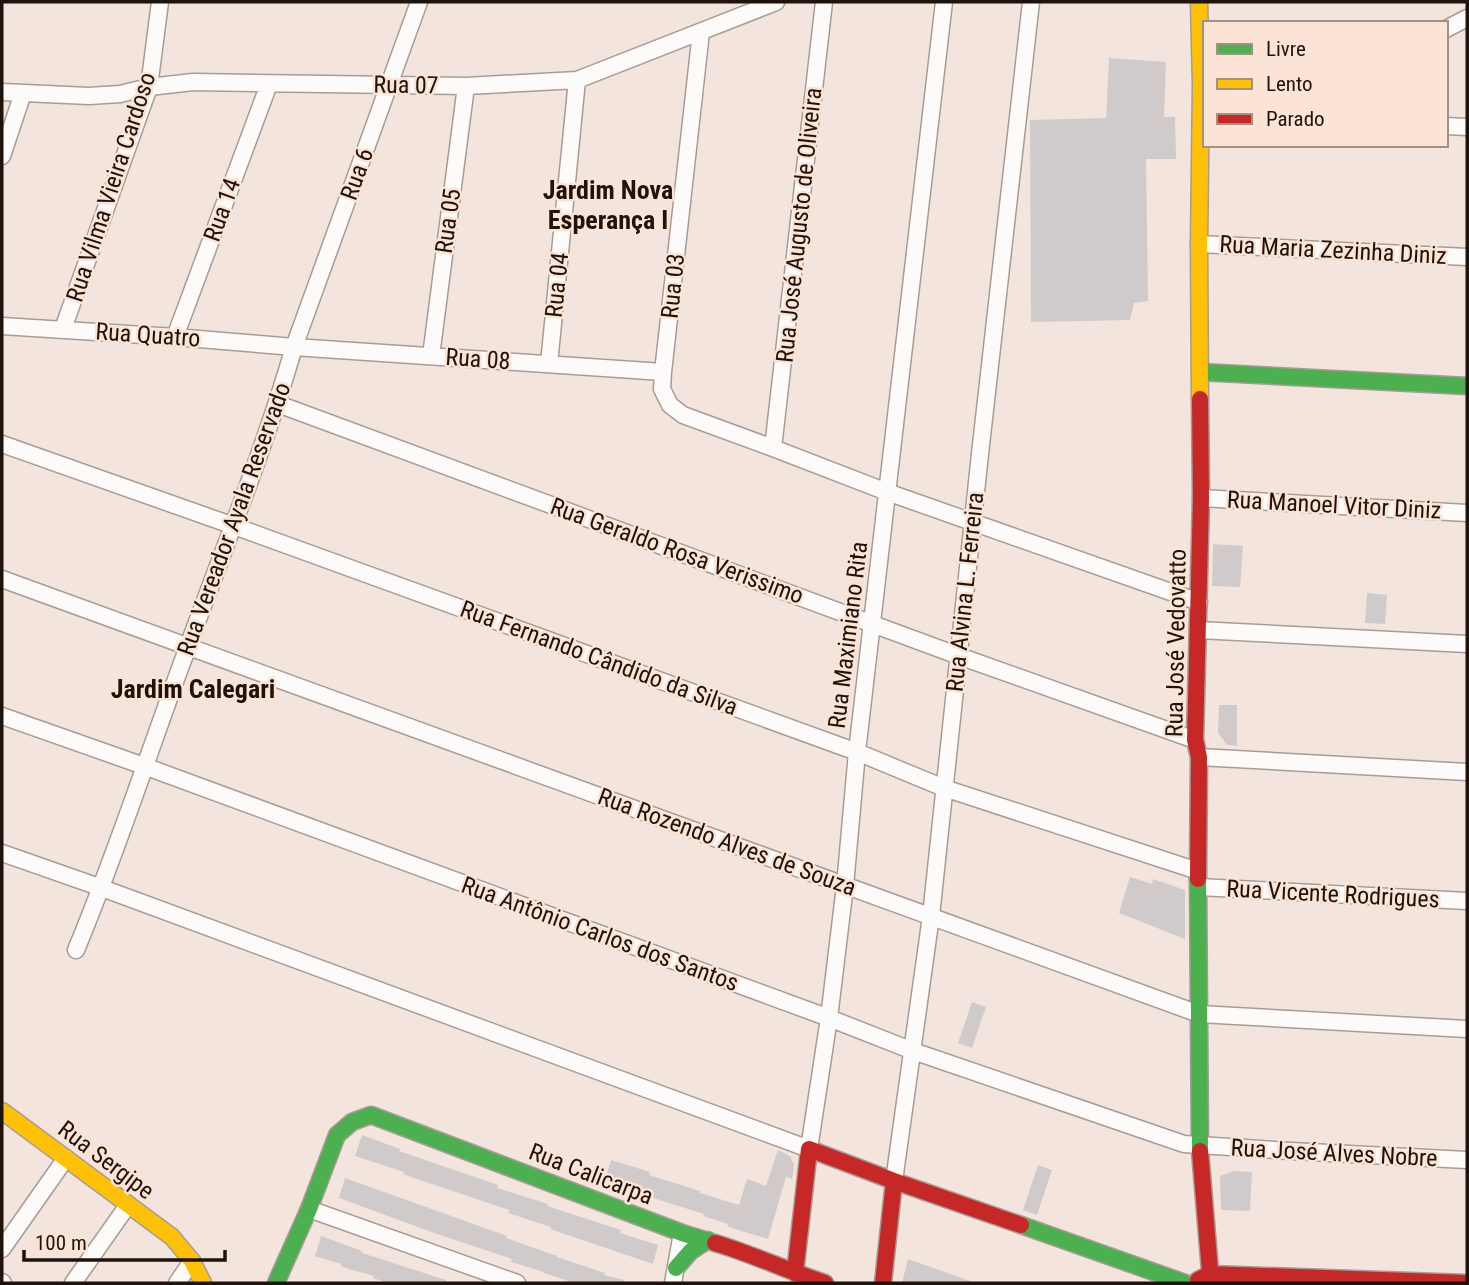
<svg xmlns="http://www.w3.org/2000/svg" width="1469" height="1285" font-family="'Roboto Condensed',sans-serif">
  <rect width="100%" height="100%" fill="#f3e5dd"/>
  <path fill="#d0cacb" d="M1109 58 1166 62 1164 117H1175L1176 159H1146L1148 301 1134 303 1130 320 1031 322 1030 120 1106 118Z
    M1213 544 1243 546 1240 587 1212 586Z
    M1367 593 1387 595 1385 624 1365 623Z
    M1219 705H1237V746L1227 745 1218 733Z
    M1130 877 1152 884 1153 879 1185 890V939L1119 913Z
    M972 1002 986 1007 972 1048 958 1043Z
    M362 1135 400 1149 399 1151 498 1185 497 1188 548 1204 547 1206 621 1230 620 1233 658 1245 653 1264 550 1229 551 1227 508 1213 509 1210 411 1177 403 1174 404 1172 355 1156Z
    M778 1150 790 1156 794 1165 792 1179 786 1177 768 1239 735 1229 727 1226 728 1224 703 1216 704 1214 653 1198 654 1196 605 1180 611 1160 650 1172 649 1175 700 1191V1193L739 1205 747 1179 766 1186Z
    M1038 1165 1052 1170 1037 1215 1023 1210Z
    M1234 1171 1252 1172 1250 1211 1221 1210 1220 1176Z
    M345 1178 507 1236 506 1238 557 1256V1257L605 1273 604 1275 624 1280 623 1283H567L568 1281 544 1273V1272L511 1262 512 1259 437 1234 339 1198Z
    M321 1236 362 1251V1253L446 1280V1283H388L373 1278 374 1276 349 1269 341 1266V1264L315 1256Z
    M908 1259 973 1282 972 1283H902Z"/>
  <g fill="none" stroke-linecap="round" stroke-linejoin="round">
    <defs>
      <path id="street" d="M1446 29 1467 18
        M701 32 663 372 662 389 670 405 683 415 773 448 887 492 1199 602
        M2 92 89 96 120 94 149 87 193 82 466 86 577 80 776 2
        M1446 126 1467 127
        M2 156 23 93
        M1199 244 1467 257
        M2 326 175 337 294 347 663 372
        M63 329 149 87 160 2
        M175 337 269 84
        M431 356 466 86
        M549 364 577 80
        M278 404 959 656 1195 740
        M2 444 234 526 857 752 944 788 1198 871
        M773 448 824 2
        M1201 498 1467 513
        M2 579 1199 1014 1467 1029
        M1198 630 1467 644
        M2 716 144 766 829 1018 913 1051 1184 1144 1290 1151 1467 1160
        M1199 757 1467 772
        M2 853 102 888 809 1149 829 1018 845 886 857 752 944 2
        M1199 887 1467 901
        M76 950C117 852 149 751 186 652 223 550 264 451 294 347L419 2
        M894 1181 931 916 980 454 1031 2
        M309 1209 517 1283
        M2 1249 66 1158
        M2 1282 3 1283
        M73 1283 128 1205
        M177 1283 192 1261
        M673 1283 682 1233"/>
      <path id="fast" d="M1200 372 1467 386
        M1198 879 1200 1151
        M1021 1225 1185 1283
        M676 1268 691 1251 708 1240
        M276 1283 309 1209 337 1135 352 1122 371 1115 682 1233 715 1243"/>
      <path id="slow" d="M1199 2 1201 84 1199 244 1200 399
        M2 1111 172 1237 192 1261 203 1283"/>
      <path id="jam" d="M1198 879 1199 757 1195 740 1201 498 1200 399
        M1200 1151 1211 1283
        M715 1243C752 1254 788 1271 825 1283
        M795 1273 809 1149 894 1181 1021 1225
        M1198 1280 1210 1274 1467 1283
        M883 1283 894 1181"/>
    </defs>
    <use href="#street" stroke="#a79c95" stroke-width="19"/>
    <use href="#fast" stroke="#a79c95" stroke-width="19"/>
    <use href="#slow" stroke="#a79c95" stroke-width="19"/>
    <use href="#jam" stroke="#a79c95" stroke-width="19"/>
    <use href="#street" stroke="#fdfbfa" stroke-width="16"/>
    <use href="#fast" stroke="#4caf50" stroke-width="16"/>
    <use href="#slow" stroke="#ffc107" stroke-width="16"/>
    <use href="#jam" stroke="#c62828" stroke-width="16"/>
  </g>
  <g text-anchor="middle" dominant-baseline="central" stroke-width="5" stroke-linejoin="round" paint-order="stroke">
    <g font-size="24" fill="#1e130d" stroke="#fbe3d5">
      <text transform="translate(406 85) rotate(1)">Rua 07</text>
      <text transform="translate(357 174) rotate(-70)">Rua 6</text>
      <text transform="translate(111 187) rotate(-72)">Rua Vilma Vieira Cardoso</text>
      <text transform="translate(222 210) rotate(-70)">Rua 14</text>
      <text transform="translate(448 221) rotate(-82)">Rua 05</text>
      <text transform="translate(799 225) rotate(-84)">Rua José Augusto de Oliveira</text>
      <text transform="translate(1333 250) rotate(3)">Rua Maria Zezinha Diniz</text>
      <text transform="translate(557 285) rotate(-84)">Rua 04</text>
      <text transform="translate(673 286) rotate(-84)">Rua 03</text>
      <text transform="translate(148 335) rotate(4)">Rua Quatro</text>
      <text transform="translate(478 359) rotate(4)">Rua 08</text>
      <text transform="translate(1334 505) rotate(3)">Rua Manoel Vitor Diniz</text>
      <text transform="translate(234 519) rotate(-70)">Rua Vereador Ayala Reservado</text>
      <text transform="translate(677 551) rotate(20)">Rua Geraldo Rosa Verissimo</text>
      <text transform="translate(965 592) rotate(-84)">Rua Alvina L. Ferreira</text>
      <text transform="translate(848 635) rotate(-83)">Rua Maximiano Rita</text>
      <text transform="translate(1176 643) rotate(-89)">Rua José Vedovatto</text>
      <text transform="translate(599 658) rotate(20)">Rua Fernando Cândido da Silva</text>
      <text transform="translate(727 842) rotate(20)">Rua Rozendo Alves de Souza</text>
      <text transform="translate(1333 894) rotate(3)">Rua Vicente Rodrigues</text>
      <text transform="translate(600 934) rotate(20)">Rua Antônio Carlos dos Santos</text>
      <text transform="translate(1334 1153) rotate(3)">Rua José Alves Nobre</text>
      <text transform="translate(106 1160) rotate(37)">Rua Sergipe</text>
      <text transform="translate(591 1174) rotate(21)">Rua Calicarpa</text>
    </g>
    <g font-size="26" font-weight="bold" fill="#1e130d" stroke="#fbe3d5">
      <text x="608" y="190">Jardim Nova<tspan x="608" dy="30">Esperança I</tspan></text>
      <text x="193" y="689">Jardim Calegari</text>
    </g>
  </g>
  <rect width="1469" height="1285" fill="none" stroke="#1e130d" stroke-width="7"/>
  <rect x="1203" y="21" width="245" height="126" fill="#fbe3d5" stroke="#a39085" stroke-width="2"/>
  <rect x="1217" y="44" width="35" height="10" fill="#4caf50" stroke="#a39085" stroke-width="2"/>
  <text x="1266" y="56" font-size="21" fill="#1e130d">Livre</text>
  <rect x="1217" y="79" width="35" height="10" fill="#ffc107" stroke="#a39085" stroke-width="2"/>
  <text x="1266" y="91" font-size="21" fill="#1e130d">Lento</text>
  <rect x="1217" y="114" width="35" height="10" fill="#c62828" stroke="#a39085" stroke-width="2"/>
  <text x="1266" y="126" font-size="21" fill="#1e130d">Parado</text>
  <path d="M24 1250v10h201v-10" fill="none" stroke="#1e130d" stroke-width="3.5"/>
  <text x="35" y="1250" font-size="21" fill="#1e130d" stroke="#fbe3d5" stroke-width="5" paint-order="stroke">100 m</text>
</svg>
